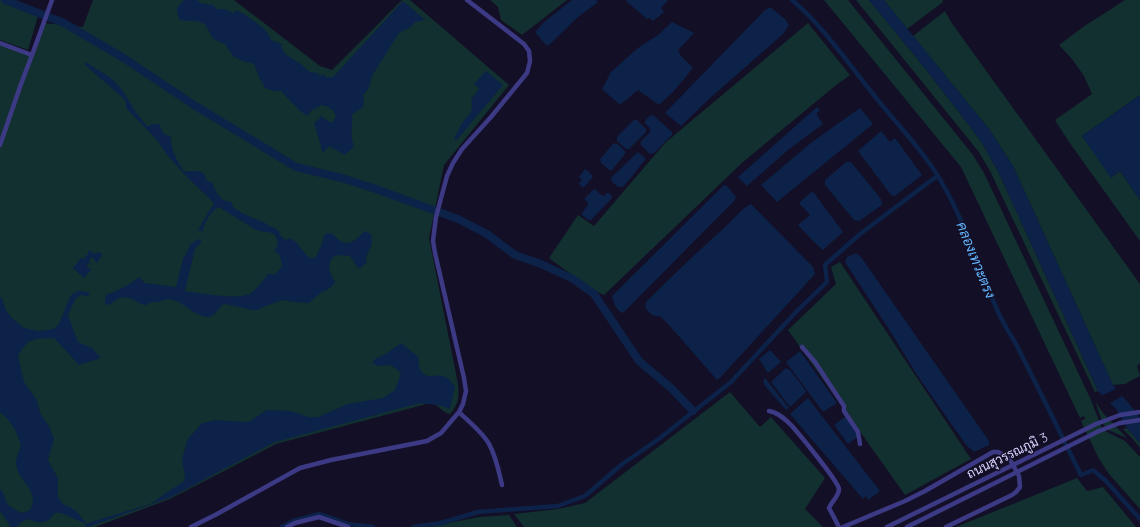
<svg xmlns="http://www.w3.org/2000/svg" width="1140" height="527" font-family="Quicksand,Sarabun,sans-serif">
  <rect width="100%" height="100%" fill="#130f26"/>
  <path fill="#12302f" d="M0 0H2L38 16 28 50 0 40Z
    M93 0H234L320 66 332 70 402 0H410L509 85 444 165 429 238 458 384C459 397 459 404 450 414 439 412 436 398 423 405L276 444 170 499 95 527H0V43L32 55 44 23 83 27Z
    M490 0H567L522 35 501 20 498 7Z
    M824 0H848L973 155 984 173 994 194 1091 400 1101 426 1107 432 1125 441 1140 457V509L1109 474 1098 457 1081 421 1085 419 1084 416 1080 418 961 167Z
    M856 0H869L924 67 965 120 982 143 998 171 1098 391 1095 392 990 171 978 151Z
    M884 0H942L943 2 907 29Z
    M1125 0H1140V95L1082 136 1112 177 1120 171 1140 200V241L1069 142 1055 120 1092 94 1084 76 1072 59 1059 45 1083 27Z
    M945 11 951 22 1140 284V363L1137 366 1140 376 1125 384 1113 385 1013 166 989 129 913 36Z
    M808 23 850 75 835 86 743 162 604 295 591 289 549 258 578 215 594 226 665 143Z
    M840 262 971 459 905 495 788 330 836 284 831 267Z
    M730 392 760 427 771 417 825 478 805 509 823 527H524L514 514 558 509 585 503Z
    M1095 401 1103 413 1127 438 1108 430 1103 424Z
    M1127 428 1140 443V448L1132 438 1123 429Z
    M1077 478 1087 491 1103 487 1136 527H956Z
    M509 515 517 527H429L479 517Z"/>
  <path fill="#0c2248" d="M184 0H197L201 3 213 5 217 9H225L233 13 237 10C247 16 268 28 271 40L282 44 281 46 285 54 301 64 310 72 318 73 320 76 323 74 326 77H333L403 1 425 20 415 22 411 27 399 33 372 76 369 88 363 95C366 113 360 105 351 117L353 119C351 125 351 140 354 146L345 155 329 146 324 152 321 150V146L314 123 320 118V116L332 123 336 116C334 109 329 107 322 105L312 110 307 116 299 110 281 91H274L265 88 259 77 254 64 242 61 234 57 225 44 213 39 205 24 196 21H187L180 20C175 9 176 8 184 0Z
    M572 0H596L598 2 578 17 549 45H546L535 32 543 23Z
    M627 0H668L661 8 664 12 653 21 649 18 647 19 626 1Z
    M869 0H884L989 129 1013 166 1113 385 1131 406 1140 418V443L1127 428 1116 409 1098 391 998 171 982 143 965 120 924 67Z
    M770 7 785 19 789 25 783 34 709 99 681 126 665 113 764 11Z
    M672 22 694 33 678 50 681 56 693 68 674 91 659 105 638 90 620 105 602 89 611 72 638 48 658 35Z
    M86 62C97 70 111 76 119 86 129 99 136 115 148 127L151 124H159L163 133 171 137C171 150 176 160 184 171 192 172 204 168 206 179L209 182H212C216 192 220 202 232 202V204L234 208 244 214 265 223 270 227H273L280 232 279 234 282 237 286 240 289 238 296 242 309 258H315L322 244 324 235 327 233 333 234C345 249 353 243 365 231L371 234 372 244 366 257C368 263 365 264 360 268H358L350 256 337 255 333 257C326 266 330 273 335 282 332 288 328 289 322 292 318 295 313 299 309 303L293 302 283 300 263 307 258 310H252L225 304C217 306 217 318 206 317 194 316 185 303 173 300 166 298 164 301 158 302 152 303 157 301 152 302 150 303 148 304 146 305 143 305 140 304 137 302 125 294 120 297 109 305L105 304V298L107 294C116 292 131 284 139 277L145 283 176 287 183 259 191 244 199 239 201 240V242L195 249 185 291C201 293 235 300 250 294 254 292 265 278 269 273L275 275 282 266 281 260 279 254 274 251 277 247 278 242 275 235 269 232H264L256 230 219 207C211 210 204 224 202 232L198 230 214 203 188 178 168 156 156 139 126 108V102L123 98 85 65Z
    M486 71 503 85 456 141 454 139 462 123 471 112 472 106 471 100C473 96 478 92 479 88L474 84Z
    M1140 95V200L1120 171 1111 178 1082 136Z
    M817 107 820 110 817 113V115L823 124 788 150 747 186 738 177Z
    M860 108 873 124 777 202 761 185 812 142Z
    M653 115 672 132V135L654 153 650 154 641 145V141L650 132V128L645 123V121L649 116Z
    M634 120H637L646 129V132L629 149H626L617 141V137Z
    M881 131 890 142 895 138 922 175 895 196 891 195 858 151Z
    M616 143 625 151V154L612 170H609L601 163 600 159 613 144Z
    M638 152 645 158V160L624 186 622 187H618L612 182 611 178Z
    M846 162H851L881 199 882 205 859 221 854 220 825 185V180Z
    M585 169 587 170 592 175 593 177 584 187H582L579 184 582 180 579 177Z
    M724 185 727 186 736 197 735 200 623 313C616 311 614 303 612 296Z
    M595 189 601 195 604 196 607 193H609L612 196V198L591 220H588L582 215V213L588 205V203L585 200V198L593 190Z
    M811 192 814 193 843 232 823 250 814 242 798 225 810 215 800 204V202Z
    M751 204 813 267 815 274 720 378 717 380 668 324 660 316C653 317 649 313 645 307L646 302C672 276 698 251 725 227 734 219 741 209 751 204Z
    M90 250 94 254 99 252 102 254V255L97 263H96L94 259 91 257 89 260 90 263 87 265V267L91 269 90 271 84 278 73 268 81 258 84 259 86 255H88V252Z
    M856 253 861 257 989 441V445L974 452 966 445 917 375 892 334 845 262 847 257Z
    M78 291 90 292 88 296 81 295 76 298 68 315 78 342 92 348 101 358 79 365 54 338C34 339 28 337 18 356L24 382 37 400 40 413 50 428 54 439 48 460 58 478V496L60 500 63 504 70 507 77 512 87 524 88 523 150 504 184 481 185 477 182 460 187 440 202 423 216 420 244 422 250 421 267 410 291 411 309 417H318L348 404 383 398 395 390 401 373 391 365 378 366 372 363 375 359 387 353 401 343 419 357C418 365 419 373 428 376 433 377 438 374 443 376 449 378 452 382 455 387L450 409 442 406 420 403 275 442 171 497 88 527H85L86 524 66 515 61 513H55C45 526 41 523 27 519L20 523 17 527H10L9 524 0 511V489L2 491 8 505 21 513 30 510C41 490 17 482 16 463 16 457 19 451 21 445 16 430 12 422 0 412V297L2 298 6 311 13 319 24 328 39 331 53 329 58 325 63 314 71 295Z
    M770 350 781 362 768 373 759 359Z
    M800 351 837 403 823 412 786 362Z
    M786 368 790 370 806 391 805 393 790 407 771 382Z
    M765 378 789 408 786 410 765 386 763 381Z
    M808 398 880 491 868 500 866 496 863 499 790 414Z
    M846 416 859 436 848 444 834 425Z"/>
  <path fill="#130f26" d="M1118 388 1124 395 1108 404 1101 398V396Z"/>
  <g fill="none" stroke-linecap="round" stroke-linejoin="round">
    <path stroke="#0c2248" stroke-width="4.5" d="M792 0C824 27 847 62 873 94 898 126 927 154 946 190 961 218 973 247 984 276 988 286 991 297 996 307 1001 321 1012 336 1019 350 1040 391 1060 433 1081 475L1093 470 1105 480 1140 519
      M282 527 293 521 319 514 348 524 373 527
      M413 527 441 523 478 512 558 506 585 496 621 465 660 438 731 382 797 311 827 282 825 265 860 234 937 176"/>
    <path stroke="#0c2248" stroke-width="8" d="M5 0 64 23 122 57 194 105 296 167 342 178 373 188 458 219 487 234 515 255 541 264 573 279 594 294 639 361 672 389 693 411"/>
    <path stroke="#3d3a85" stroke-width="4.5" d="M0 43 32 55 21 84 0 145
      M32 55 52 0
      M802 347 815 362 844 406V411L858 432 860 444
      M769 411C778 412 786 420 792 426 799 434 838 481 839 489 839 496 832 501 829 508L839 527
      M459 412C469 422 483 433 489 444 496 456 499 472 502 485
      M191 527 217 514 300 468 331 460 427 441 441 433 459 412 463 404 466 391 464 378 435 253 433 241 436 217 447 176 453 163 462 149 491 117 527 73 530 61 529 51 524 44 467 0
      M287 527 295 523 319 517 348 527
      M843 527 905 501 925 491 993 452H998L1009 458 1019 476 1020 487 1016 492 1012 495 946 527"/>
    <path stroke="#3d3a85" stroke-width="4.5" d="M887 527 1096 424 1120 415 1140 412
      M907 527 1099 431 1120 423 1140 420"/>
  </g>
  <g text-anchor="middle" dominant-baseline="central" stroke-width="3" stroke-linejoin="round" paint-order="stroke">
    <g font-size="13" fill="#d9d4ff" stroke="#130f26">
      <text transform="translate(1007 455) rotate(-26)">ถนนสุวรรณภูมิ 3</text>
    </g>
    <g font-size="14" font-style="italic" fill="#62b6ff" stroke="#130f26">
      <text transform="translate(976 260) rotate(68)">คลองเทวะตรง</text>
    </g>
  </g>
</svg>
